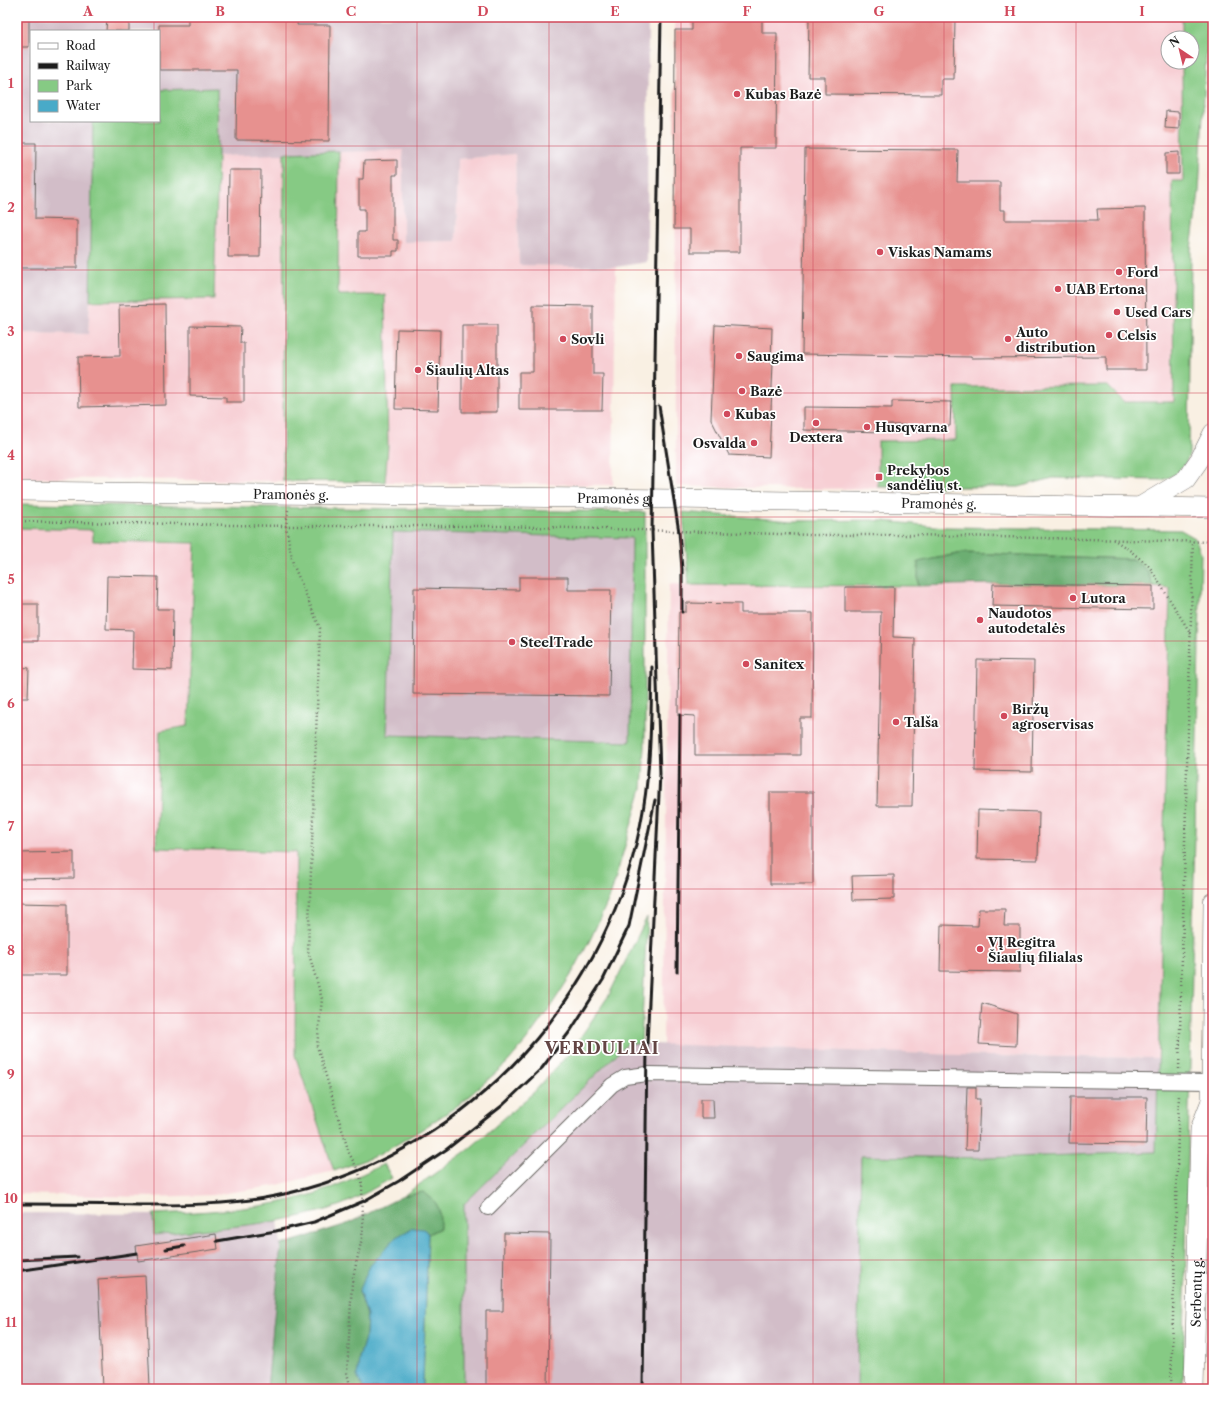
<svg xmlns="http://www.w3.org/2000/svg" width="1230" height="1406" font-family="'Libre Caslon Text',serif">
  <rect width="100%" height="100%" fill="#fff"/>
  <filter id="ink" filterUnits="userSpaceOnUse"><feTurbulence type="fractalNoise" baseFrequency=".025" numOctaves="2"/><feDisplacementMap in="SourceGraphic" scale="8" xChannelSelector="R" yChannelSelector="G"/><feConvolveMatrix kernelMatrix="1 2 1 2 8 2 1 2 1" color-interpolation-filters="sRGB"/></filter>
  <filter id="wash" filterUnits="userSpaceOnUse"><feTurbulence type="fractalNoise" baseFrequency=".012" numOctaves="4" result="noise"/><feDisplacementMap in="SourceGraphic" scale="16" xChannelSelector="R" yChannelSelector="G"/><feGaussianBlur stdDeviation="0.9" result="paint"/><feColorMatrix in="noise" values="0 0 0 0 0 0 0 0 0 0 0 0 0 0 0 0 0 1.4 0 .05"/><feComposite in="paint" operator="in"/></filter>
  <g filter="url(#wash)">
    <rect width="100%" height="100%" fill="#f9f0e3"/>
    <path fill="#f7cfd4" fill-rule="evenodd" d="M675 17H1208L1199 193 1191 249 1189 455 1162 480 1053 478 1019 487 811 489 676 486ZM1168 38H1192V62H1168Z
      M403 150V242L456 241 458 159 515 154 519 265 616 267 613 485 385 482 388 446 385 295H338L339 151Z
      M284 153 283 481 17 478V333L88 334 90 301 214 299 218 156Z
      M17 528 93 530V541L195 543 188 726 156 848 296 852 295 1055 334 1171 273 1186 213 1195 149 1197 17 1194Z
      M669 584 894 587 993 584 1153 586 1170 588 1159 1058 988 1056 663 1045Z"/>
    <path fill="#d2bdc8" d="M17 17H648L647 262 616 267 519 265 515 154 458 159 456 241 403 242V150L218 156 217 89 159 90V31H31V121H93L90 301 88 334 17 333Z
      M393 532 632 538 630 742 387 735Z
      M628 1043 988 1056 1159 1058 1157 1152 987 1158 861 1156 857 1389H464V1204Z
      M17 1213 153 1214 154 1235 278 1220 281 1245 267 1389H17Z"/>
    <path fill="#86ca84" stroke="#517350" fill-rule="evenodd" d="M1182 17H1208L1199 193 1191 249 1189 455C1183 470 1177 475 1162 480L1053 478 1019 487H878V441L956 440 955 387 1108 386 1123 402H1174L1172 181H1183L1182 62H1192V38H1182Z
      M217 88 218 156 214 299 90 301 93 121H159V90Z
      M339 151 338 295H385L388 446 385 482 283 481 284 153Z
      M17 504 645 512V748L642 788 611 894 591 938 573 972 549 1009 526 1041 507 1063 460 1104 421 1130 379 1155 334 1171 295 1055 296 852 156 848 160 731 188 726 195 543 93 541V530L17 528ZM393 532 632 538 630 742 387 735Z
      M683 512 793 521 872 520 945 527 1181 530 1195 538 1201 553 1183 1389H857L861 1156 987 1158 1156 1152 1170 588 1153 586 1147 571 1133 559 962 553 919 562 918 586 689 585Z
      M647 917 641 1044 628 1043 464 1204V1389H420L423 1384 428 1234 440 1228 403 1196 469 1149 534 1092 571 1051 609 995Z
      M384 1164 392 1178C376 1187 358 1198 341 1205 282 1226 216 1227 154 1235L153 1214C201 1212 249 1210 296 1199 327 1192 355 1177 384 1164Z"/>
    <path fill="#6cae72" stroke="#446547" d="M962 553 1133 559 1147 571 1153 586 993 584 918 586V562Z
      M423 1192C440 1203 440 1209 440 1228L428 1234 424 1229 359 1291 367 1315 366 1335 359 1358 358 1377 364 1389H267L281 1245 347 1224 403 1196Z"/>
    <path fill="#49aac8" stroke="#326372" d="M413 1228 424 1229 428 1234 423 1384 420 1389H364L357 1377 359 1358 366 1335 367 1315 359 1291 369 1267 396 1237Z"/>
    <g id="blocks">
      <path fill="#e7918f" d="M17 17H29V47H17Z
        M107 17H129V31H106Z
        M188 17H298L297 25H330L329 141 236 140 237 70H159V25H188Z
        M692 17H762V33H777L776 148H740V252H690V229H674L675 30H692Z
        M809 17H955L954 79H941V95L825 94V77H808Z
        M1166 111 1179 112V129L1165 128Z
        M17 143H36L35 219 77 220V268H17Z
        M805 149 958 150 957 182H1000V210H1005V220H1098L1097 209 1145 208 1146 370H1106V357L971 358V357L802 354Z
        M1179 152V174H1166V153Z
        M397 160V175H393V240H398V251H393V256H358V232H365V209H359V179H363L364 161Z
        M229 170H261L260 257H228Z
        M165 304 166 405 79 407 78 357 120 356 119 305Z
        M533 305 593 306V374H603L602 410H519V372H533Z
        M462 325H497V412H462Z
        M715 325 772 328 771 363H773L769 457 729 455 711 419Z
        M190 326 241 327 240 343H244V402H226V397L190 396Z
        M397 329 440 330 438 410 395 409Z
        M892 401 951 402 950 426H930V432H917V425H885V432L804 430V407L892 408Z
        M107 576 158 577 157 609H173L172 670 132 669 133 630 106 629Z
        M519 577H568V590H611L609 696 413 694 414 588 519 590Z
        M993 584 1153 586V609L992 606Z
        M845 587H894L893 637 915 638 912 806H877L881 612H845Z
        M686 603 741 604V613H813L812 718H800V755H695V716L678 715 679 612H686Z
        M17 604H38V641H17Z
        M977 660 1034 661 1032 772 975 771Z
        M17 667 29 668 28 698H17Z
        M770 792H813V884H770Z
        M978 810 1039 812 1038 860 977 859Z
        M74 852V878L17 879V853Z
        M894 875V899L853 900 852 876Z
        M17 903 67 904V975H17Z
        M979 909H1005L1004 926H1020V972L940 971 941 925 978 926Z
        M982 1003 1017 1014 1016 1046 979 1044Z
        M967 1087H976V1099H980L978 1150H965Z
        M1070 1097H1147L1146 1144 1069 1143Z
        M701 1099H713L714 1118H701Z
        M504 1233 550 1234 548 1389H486V1311H503Z
        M216 1234 218 1249 138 1261 136 1246Z
        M145 1276 150 1387 103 1389 98 1279Z"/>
    </g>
  </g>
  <g filter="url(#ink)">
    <use href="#blocks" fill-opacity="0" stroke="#696662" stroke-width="1"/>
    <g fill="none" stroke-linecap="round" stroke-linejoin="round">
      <defs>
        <path id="minor" d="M488 1208 612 1085 625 1077 647 1074 1211 1082"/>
        <g id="secondary">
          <path id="s1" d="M17 491 674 499 1213 508"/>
          <path d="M1141 506 1186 479 1200 459 1213 433"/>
          <path d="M1213 902 1211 1101 1213 1106"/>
          <path id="s2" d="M1194 1389 1200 1129 1211 1101"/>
        </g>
      </defs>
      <use href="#minor" stroke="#696662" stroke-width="16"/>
      <use href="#secondary" stroke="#696662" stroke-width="20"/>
      <path stroke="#696662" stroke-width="2.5" stroke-dasharray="1 3" stroke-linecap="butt" d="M288 510 286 526 293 564 320 628 308 951 322 999 317 1046 349 1153 358 1170 362 1183 363 1225 362 1238 352 1282 347 1373 351 1389
        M17 521 286 526H501L814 535H913L1213 542
        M1113 539 1128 549 1149 566 1191 634
        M1179 1069 1193 541
        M1171 1389 1179 1094"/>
      <use href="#minor" stroke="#fff" stroke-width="14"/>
      <use href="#secondary" stroke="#fff" stroke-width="19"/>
      <path stroke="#1c1c1c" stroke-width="3" d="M659 406 679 532 682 569V612
        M677 972 680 715
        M17 1204C58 1204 98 1204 139 1205 184 1205 230 1205 275 1196 457 1160 603 1008 640 827 651 774 651 720 652 667
        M217 1241 276 1231 314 1222 364 1201 399 1181 447 1149 503 1105 542 1068 571 1030 603 980 629 926 655 800
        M166 1249 184 1246
        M17 1260 77 1257
        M17 1271 137 1253
        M643 1389 647 1044 660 773 652 531 661 17"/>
    </g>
  </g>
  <path fill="none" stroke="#d1495b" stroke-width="1" stroke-opacity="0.55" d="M154 17V31M286 17V1389M417 17V1389M549 17V1389M681 17V1389M813 17V1389M944 17V1389M1076 17V1389M154 121V1389M17 146H1213M17 270H1213M17 393H1213M17 517H1213M17 641H1213M17 765H1213M17 889H1213M17 1013H1213M17 1136H1213M17 1260H1213"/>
  <g fill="#d1495b" stroke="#fff" stroke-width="1.5">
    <circle cx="737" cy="94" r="4"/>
    <circle cx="880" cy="252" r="4"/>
    <circle cx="1119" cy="272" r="4"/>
    <circle cx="1058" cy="289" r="4"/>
    <circle cx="1117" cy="312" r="4"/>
    <circle cx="1109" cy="335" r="4"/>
    <circle cx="563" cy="339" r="4"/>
    <circle cx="1008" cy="339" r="4"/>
    <circle cx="739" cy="356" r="4"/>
    <circle cx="418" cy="370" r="4"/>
    <circle cx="742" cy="391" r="4"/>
    <circle cx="727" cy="414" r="4"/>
    <circle cx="816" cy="423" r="4"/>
    <circle cx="867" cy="427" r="4"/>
    <circle cx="754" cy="443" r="4"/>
    <rect x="875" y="473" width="8" height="8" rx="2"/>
    <circle cx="1073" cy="598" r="4"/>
    <circle cx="980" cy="620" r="4"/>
    <circle cx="512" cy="642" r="4"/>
    <circle cx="746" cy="664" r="4"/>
    <circle cx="1004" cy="716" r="4"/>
    <circle cx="896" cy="722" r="4"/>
    <circle cx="980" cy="949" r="4"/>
  </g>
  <g text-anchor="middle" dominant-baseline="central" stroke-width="3.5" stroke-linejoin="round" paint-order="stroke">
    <g font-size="13" font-weight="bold" fill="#1c1c1c" stroke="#fff" text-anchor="start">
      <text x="745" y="94">Kubas Bazė</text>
      <text x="888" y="252">Viskas Namams</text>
      <text x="1127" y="272">Ford</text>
      <text x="1066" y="289">UAB Ertona</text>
      <text x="1125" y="312">Used Cars</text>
      <text x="1016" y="332">Auto<tspan x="1016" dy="15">distribution</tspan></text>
      <text x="1117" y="335">Celsis</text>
      <text x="571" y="339">Sovli</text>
      <text x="747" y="356">Saugima</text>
      <text x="426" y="370">Šiaulių Altas</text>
      <text x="750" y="391">Bazė</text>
      <text x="735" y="414">Kubas</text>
      <text x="875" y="427">Husqvarna</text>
      <text x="816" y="437" text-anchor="middle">Dextera</text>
      <text x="746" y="443" text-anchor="end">Osvalda</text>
      <text x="887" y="470">Prekybos<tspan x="887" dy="15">sandėlių st.</tspan></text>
      <text x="1081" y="598">Lutora</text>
      <text x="988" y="613">Naudotos<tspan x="988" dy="15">autodetalės</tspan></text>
      <text x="520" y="642">SteelTrade</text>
      <text x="754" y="664">Sanitex</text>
      <text x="1012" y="709">Biržų<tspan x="1012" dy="15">agroservisas</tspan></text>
      <text x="904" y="722">Talša</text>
      <text x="988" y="942">VĮ Regitra<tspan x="988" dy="15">Šiaulių filialas</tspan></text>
    </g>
    <g font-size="13" fill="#1c1c1c" stroke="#fff">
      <text stroke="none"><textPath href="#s1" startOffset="274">Pramonės g.</textPath></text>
      <text stroke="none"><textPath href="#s1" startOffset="598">Pramonės g.</textPath></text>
      <text stroke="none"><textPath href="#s1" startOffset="922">Pramonės g.</textPath></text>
      <text stroke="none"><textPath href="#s2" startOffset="97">Serbentų g.</textPath></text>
    </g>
    <g font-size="17" font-weight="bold" letter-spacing="1" fill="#634544" stroke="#fff">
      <text x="602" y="1048">VERDULIAI</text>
    </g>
  </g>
  <rect width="1230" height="1406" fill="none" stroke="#fff" stroke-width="44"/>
  <rect x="30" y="30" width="130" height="92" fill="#ffffff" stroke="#a4a4a4"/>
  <rect x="38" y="43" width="20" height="6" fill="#ffffff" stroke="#a4a4a4"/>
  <text x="66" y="50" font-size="12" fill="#1c1c1c">Road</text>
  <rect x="38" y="63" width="20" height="6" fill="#1c1c1c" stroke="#a4a4a4"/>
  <text x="66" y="70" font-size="12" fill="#1c1c1c">Railway</text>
  <rect x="38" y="80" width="20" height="12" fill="#86ca84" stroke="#a4a4a4"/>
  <text x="66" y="90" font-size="12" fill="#1c1c1c">Park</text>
  <rect x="38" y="100" width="20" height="12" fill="#49aac8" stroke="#a4a4a4"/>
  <text x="66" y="110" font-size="12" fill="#1c1c1c">Water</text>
  <g transform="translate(1180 50) rotate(325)"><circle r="19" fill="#ffffff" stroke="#a4a4a4"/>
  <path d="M0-3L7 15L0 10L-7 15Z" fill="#d1495b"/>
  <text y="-6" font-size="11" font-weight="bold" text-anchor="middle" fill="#1c1c1c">N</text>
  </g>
  <rect x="22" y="22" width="1186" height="1362" fill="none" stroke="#d1495b" stroke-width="1.5"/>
  <g font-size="13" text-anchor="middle" font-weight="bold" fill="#d1495b">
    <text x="88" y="16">A</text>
    <text x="220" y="16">B</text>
    <text x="351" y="16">C</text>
    <text x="483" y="16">D</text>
    <text x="615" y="16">E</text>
    <text x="747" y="16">F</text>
    <text x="879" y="16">G</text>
    <text x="1010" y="16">H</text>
    <text x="1142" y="16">I</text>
    <text x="11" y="88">1</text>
    <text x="11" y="212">2</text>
    <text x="11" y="336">3</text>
    <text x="11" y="460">4</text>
    <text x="11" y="584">5</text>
    <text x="11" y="708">6</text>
    <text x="11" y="831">7</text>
    <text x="11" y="955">8</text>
    <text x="11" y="1079">9</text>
    <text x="11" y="1203">10</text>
    <text x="11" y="1327">11</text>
  </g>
</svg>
